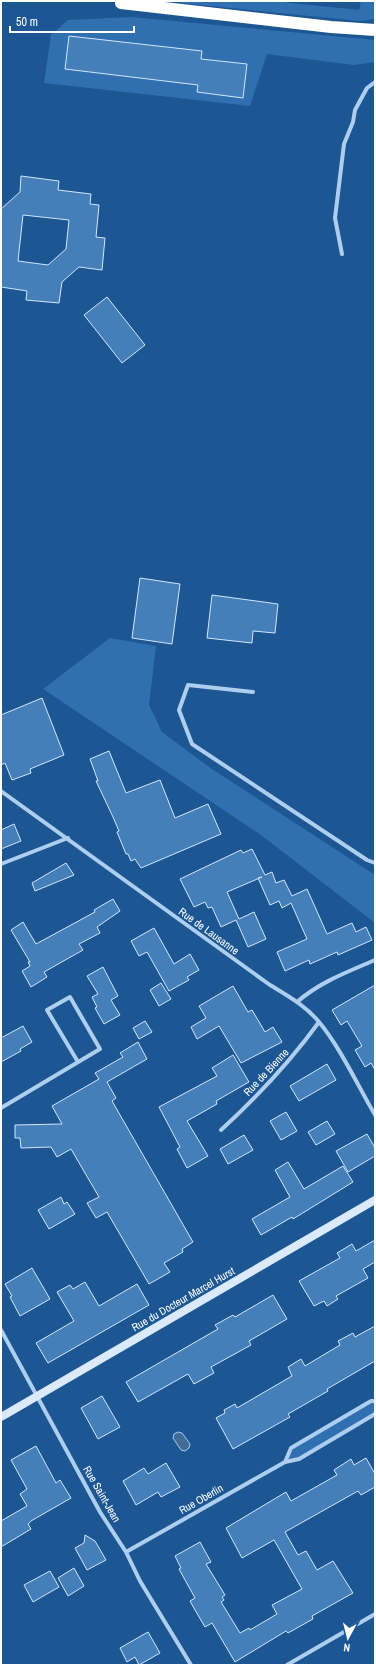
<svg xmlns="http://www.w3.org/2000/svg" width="376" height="1666" font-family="'Archivo Narrow',sans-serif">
  <rect width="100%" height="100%" fill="#1c5693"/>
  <path fill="#3070b1" d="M182 1H273L359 10 361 1H375V19L359 21 181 3Z
    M131 17 375 40V62L354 65 267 54 250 106 44 83 51 35 68 20Z
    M110 638 156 646 149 705 162 732 212 769 375 875V923L261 835 43 689Z
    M375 1401V1414L299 1459 285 1462 291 1448Z"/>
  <path fill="#426b96" stroke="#a1caf1" d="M178 1432 182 1433 190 1444 189 1448 185 1451 181 1450 173 1438 174 1434Z"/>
  <path fill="#447fba" stroke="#d4e7fa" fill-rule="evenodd" d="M69 36 202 51 201 59 247 64 243 98 197 92 198 85 65 69Z
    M21 176 59 181 58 190 91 194 90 204 99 205 96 237 105 238 102 270 79 267 62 282 59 303 26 300 27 291 1 287V209L20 192ZM23 215 69 220 66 249 48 265 18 261Z
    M107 297 145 345 122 363 84 315Z
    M140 578 180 584 172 644 132 638Z
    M212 595 278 604 275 633 253 631 252 643 207 638Z
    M42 698 64 755 30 769 31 773 12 780 5 763 1 765V715Z
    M109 751 126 793 160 780 175 818 208 804 221 834 141 868 135 859 131 861 128 854H126L117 832 119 831 113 817 96 781H98L90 759Z
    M14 824 21 841 1 849V830Z
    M252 849 265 875 272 872 276 883 284 880 292 896 307 889 327 934 352 923 356 932 366 927 372 940 338 955 337 952 310 964 309 960 285 971 277 952 307 939 291 903 282 908 279 901 270 905 258 878 262 877 227 892 239 919 254 912 266 939 248 947 236 920 221 927 212 907 208 908 205 902 194 907 180 879 241 850 243 853Z
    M66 863 74 875 35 891 32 883Z
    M113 899 120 911 97 927 100 933 79 944 83 950 44 972 47 977 31 987 22 971 30 966 28 962H30L11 930 23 922 36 944 95 912 94 910Z
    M154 928 174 964 190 954 199 970 187 977 189 980 169 991 147 952 139 956 131 941Z
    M103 967 118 996 111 1000 120 1015 104 1024 95 1008 97 1007 92 997 98 994 87 976Z
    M161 983 171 999 159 1006 150 990Z
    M375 985V1070L371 1063 365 1067 355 1050 362 1046 347 1021 341 1025 332 1010Z
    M233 986 248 1012 252 1010 265 1032 273 1027 282 1042 241 1063 219 1026 197 1039 191 1027 206 1018 199 1006Z
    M145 1021 152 1032 139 1039 133 1028Z
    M23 1026 32 1042 20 1049 21 1051 1 1062V1038Z
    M138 1042 147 1059 107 1082 116 1098 112 1101 193 1242 182 1249 183 1252 164 1263 170 1272 149 1284 107 1212 96 1218 87 1203 99 1197 71 1149 57 1157 51 1147 21 1148 20 1138H15V1125L62 1124 52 1106 99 1079 95 1073 123 1057 120 1053Z
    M233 1055 249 1082 216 1101 217 1104 187 1121 208 1156 187 1168 177 1149 180 1147 159 1107 217 1076 212 1068Z
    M327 1064 336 1080 299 1101 290 1086Z
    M286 1112 297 1131 281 1140 270 1121Z
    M327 1121 335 1134 316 1145 308 1132Z
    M367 1134 375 1148V1156L348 1172 336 1151Z
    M244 1135 253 1150 228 1164 220 1149Z
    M288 1162 304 1189 343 1166 353 1182 293 1219 292 1217 261 1235 252 1219 290 1197 275 1170Z
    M61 1197 64 1204 67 1202 75 1214 49 1229 38 1210Z
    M375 1240V1262L363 1269 368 1278 336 1296 338 1299 327 1306 324 1301 314 1306 299 1281 340 1258 337 1253 352 1244 356 1251Z
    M32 1268 50 1299 20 1316 10 1297 12 1296 5 1284Z
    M85 1282 99 1306 137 1284 149 1305 48 1363 36 1343 74 1321 57 1292 70 1285 73 1289Z
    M273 1295 287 1319 249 1341 251 1345 211 1367 214 1373 194 1384 188 1374 138 1402 126 1382 218 1329 215 1325 233 1315 235 1317Z
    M375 1326V1361L327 1389 328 1391 288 1414 290 1417 233 1449 216 1418 225 1413 224 1410 235 1404 237 1408 292 1376 288 1367 301 1359 305 1366 340 1345 338 1341 353 1333 355 1337Z
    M102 1396 120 1427 98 1439 81 1408Z
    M36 1446 56 1483 60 1480 71 1498 31 1521 28 1524 31 1529 1 1547V1521L27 1506 20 1494 27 1489 11 1460Z
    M366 1458 375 1474V1487L361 1495 358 1491 285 1532 298 1555 306 1551 317 1570 333 1561 353 1593 312 1616 313 1619 288 1633 286 1631 235 1662 212 1623 205 1627 195 1610 190 1601 195 1598 179 1569 181 1568 175 1556 200 1542 211 1562 206 1564 225 1595 222 1597 224 1600 221 1602 240 1633 249 1628 250 1630 277 1614 272 1605 302 1589 274 1540 242 1558 226 1528 286 1492 291 1501 337 1475 334 1470 351 1459 354 1465Z
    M166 1463 180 1487 161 1497 158 1492 136 1505 123 1481 144 1468 148 1474Z
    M85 1535 95 1541 106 1560 87 1570 75 1548 84 1543Z
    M74 1568 84 1586 68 1596 58 1578Z
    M50 1571 59 1587 33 1602 24 1585Z
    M148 1632 160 1653 139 1665 135 1657 127 1662 120 1648Z"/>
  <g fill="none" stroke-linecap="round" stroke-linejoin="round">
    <path stroke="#aeceef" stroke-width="4" d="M342 254 335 218 344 144 353 122 355 110 367 88 375 82
      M253 692 188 685 179 710 192 744 367 860 375 863
      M1 791 270 985C288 996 306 1006 319 1022 340 1047 358 1086 375 1115
      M1 864 68 838
      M297 1002C320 982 347 972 375 960
      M1 1108 100 1049 70 997 47 1010 78 1062
      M221 1130C258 1096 290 1062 319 1022
      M1 1330 100 1512 126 1552 140 1581 191 1665
      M375 1401H371L291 1448 285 1462 299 1459 375 1414
      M126 1552 285 1462
      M287 1665 375 1614"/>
    <path stroke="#dbeafb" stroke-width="8" d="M1 1417 375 1200"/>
    <path stroke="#fff" stroke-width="12" d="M121 3 331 27 375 30"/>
  </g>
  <g text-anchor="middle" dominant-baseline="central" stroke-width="3.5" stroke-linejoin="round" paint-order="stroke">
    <g font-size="11" fill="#fff" stroke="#1c5693">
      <text transform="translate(209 931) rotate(36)">Rue de Lausanne</text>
      <text transform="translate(266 1072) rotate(-47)">Rue de Bienne</text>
      <text transform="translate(183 1299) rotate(-30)">Rue du Docteur Marcel Hurst</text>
      <text transform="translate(102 1494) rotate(60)">Rue Saint-Jean</text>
      <text transform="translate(201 1499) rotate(-30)">Rue Oberlin</text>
    </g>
  </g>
  <rect width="376" height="1666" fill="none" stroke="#ffffff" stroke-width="4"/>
  <g transform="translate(348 1638) rotate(187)" stroke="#1c5693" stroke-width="3" paint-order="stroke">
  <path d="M0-3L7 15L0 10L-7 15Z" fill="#ffffff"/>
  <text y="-6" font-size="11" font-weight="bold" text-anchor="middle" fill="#ffffff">N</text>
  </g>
  <path d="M10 26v6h124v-6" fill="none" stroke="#ffffff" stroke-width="2"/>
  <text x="16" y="26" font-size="12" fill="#ffffff" stroke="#1c5693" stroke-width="3" paint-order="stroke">50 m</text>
</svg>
